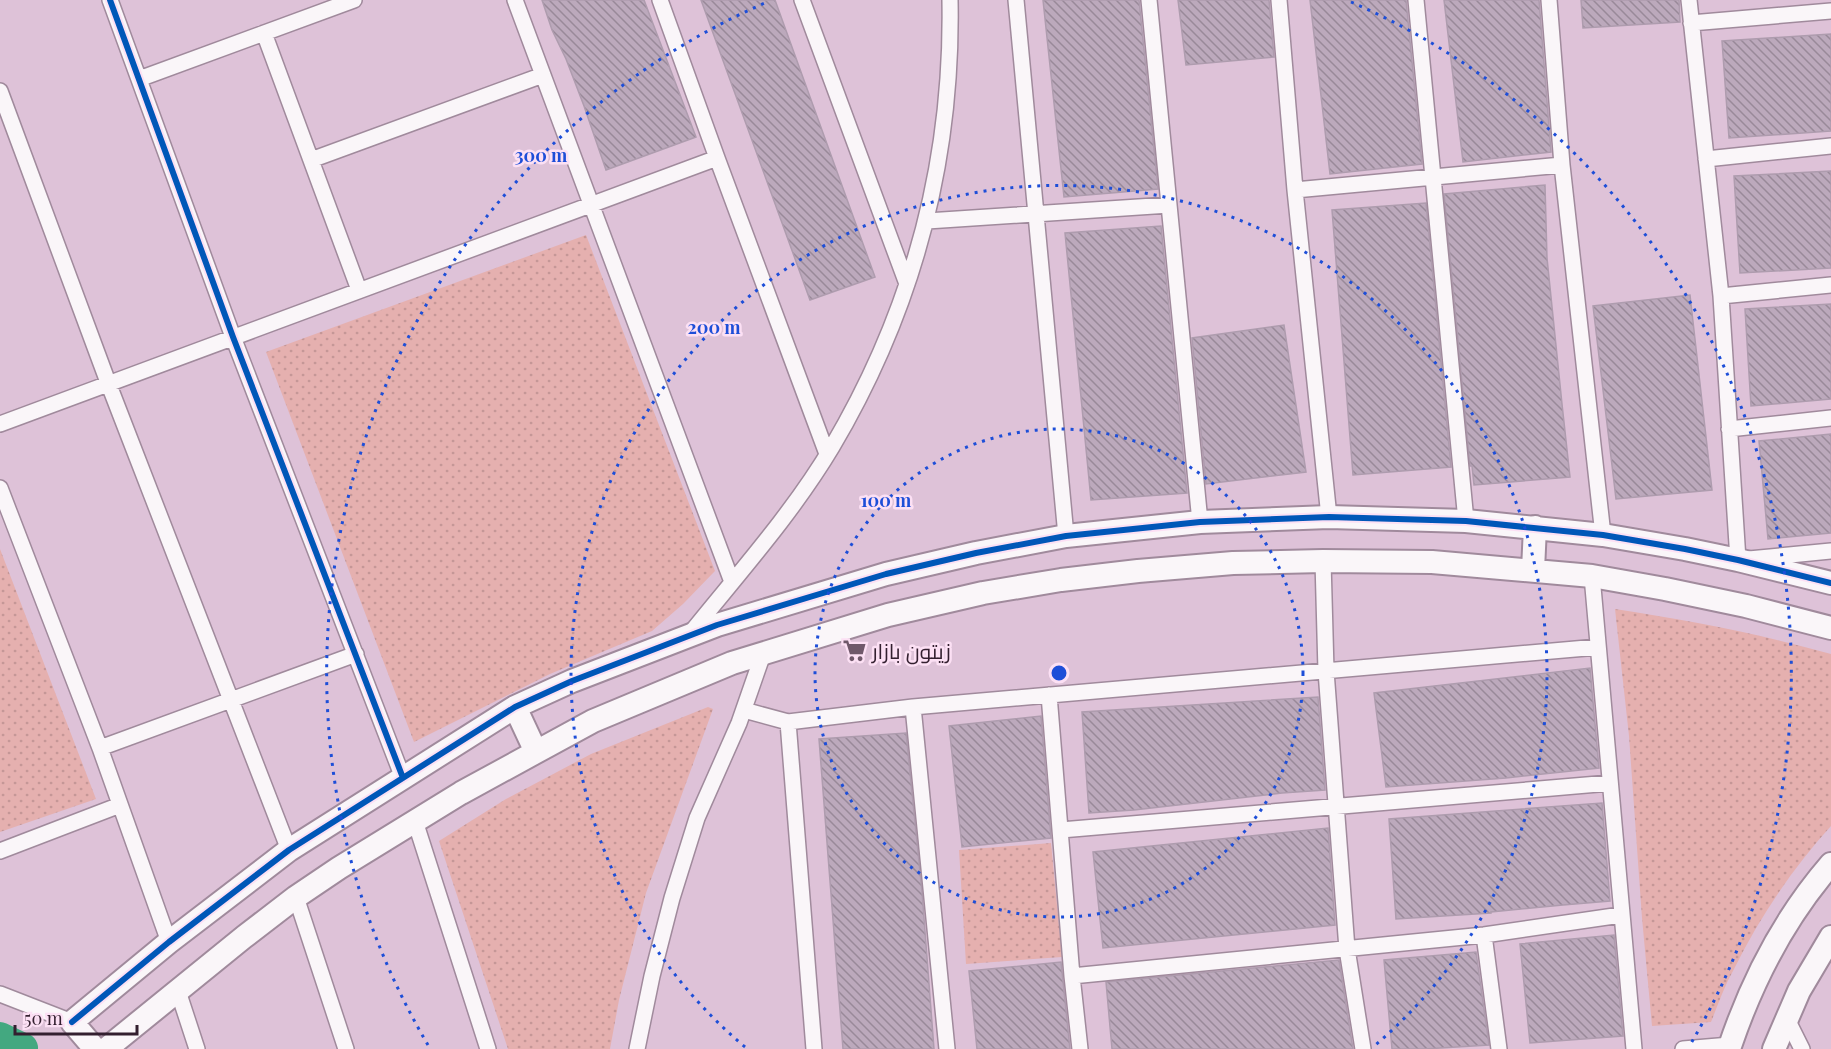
<svg xmlns="http://www.w3.org/2000/svg" width="1831" height="1049" font-family="'Playfair Display',Cairo,serif">
  <defs>
    <pattern id="park-dots" width="8" height="8" patternUnits="userSpaceOnUse" patternTransform="scale(1.5)"><rect width="8" height="8" fill="#e5b0af"/><path d="M2 2h.1M6 6h.1" fill="none" stroke="#c59797" stroke-width="1.8" stroke-linecap="round"/></pattern>
    <pattern id="building-back-hatch" width="6" height="6" patternUnits="userSpaceOnUse" patternTransform="scale(1.5)"><rect width="6" height="6" fill="#bca9bc"/><path d="M-1 5l2 2M0 0l6 6M5-1l2 2" fill="none" stroke="#998999"/></pattern>
  </defs>
  <rect width="100%" height="100%" fill="#dec2d8"/>
  <path fill="url(#park-dots)" d="M586 235 715 571 683 604 652 631 550 674 414 742 266 352Z
    M0 549 96 799 0 832Z
    M1615 609C1688 620 1760 634 1831 654V826C1792 869 1759 918 1733 971 1724 987 1718 1005 1711 1022L1652 1026 1642 918 1629 736Z
    M708 707 713 709 646 893 619 1000 610 1049H508L439 841 506 799 591 754Z
    M1051 843 1062 957 966 964 959 850Z"/>
  <g fill="none" stroke-linecap="round" stroke-linejoin="round">
    <path stroke="#43a880" stroke-width="30" d="M0 1037 23 1048"/>
  </g>
  <path fill="url(#building-back-hatch)" stroke="#ae9cae" stroke-width="1.5" d="M542 0H644L696 137 606 170 584 106 566 59 552 30Z
    M701 0H775L875 277 810 300Z
    M1043 0H1139L1158 189 1064 197Z
    M1178 0H1269L1274 57 1186 65Z
    M1310 0H1406L1422 164 1330 174Z
    M1444 0H1539L1551 152 1463 162Z
    M1581 0H1679L1680 22 1583 28Z
    M1831 34V131L1729 138 1722 41Z
    M1831 171V268L1740 273 1734 176Z
    M1545 185 1547 258 1562 404 1570 477 1474 485 1472 466H1470L1444 194Z
    M1426 203 1451 467 1353 475 1332 210Z
    M1161 226 1187 493 1091 500 1065 233Z
    M1690 295 1712 490 1616 499 1593 306Z
    M1831 304V399L1751 406 1745 309Z
    M1284 325 1306 472 1206 484 1192 338Z
    M1831 434V533L1768 539 1759 441Z
    M1590 668 1599 768 1506 778 1386 787 1374 693Z
    M1318 697 1325 790 1282 793 1134 810 1089 813 1082 712Z
    M1041 716 1051 838 962 847 949 726Z
    M906 733 922 892 934 1049H843L819 739Z
    M1602 803 1610 901 1563 905 1491 912V913L1396 919 1389 819Z
    M1328 828 1335 925 1103 948 1093 852Z
    M1614 935 1623 1036 1530 1043 1520 944Z
    M1476 952 1489 1045 1424 1049H1392L1384 960Z
    M1339 960 1353 1049H1112L1106 982Z
    M1061 962 1070 1049H977L969 971Z"/>
  <g fill="none" stroke-linecap="round" stroke-linejoin="round">
    <defs>
      <path id="street" d="M110 0 233 337 403 778
        M515 0 732 582
        M660 0 717 158 827 454
        M802 0 907 284
        M1016 0 1066 536
        M1149 0 1200 522
        M1279 0 1295 190 1329 517
        M1416 0 1466 521
        M1549 0 1562 165 1603 535
        M1689 0 1721 296 1738 560 1831 551
        M1691 23 1831 11
        M264 33 359 290
        M139 79 354 0
        M0 91 109 385 289 850
        M1706 159 1831 146
        M311 160 543 75
        M1295 190 1562 165
        M927 221 1169 205
        M1721 296 1831 285
        M0 424 717 158
        M1729 429 1831 418
        M0 488 100 748 169 942
        M1323 561 1326 671 1347 949 1363 1049
        M1592 576 1634 1049
        M689 635C738 574 792 514 832 447 913 310 953 159 950 0
        M1049 695 1072 976 1080 1049
        M913 707 947 1049
        M744 710 788 722 913 707 1598 647
        M788 722 814 1049
        M100 748 356 654
        M415 821 488 1049
        M1061 830 1610 783
        M0 851 120 805
        M296 897 346 1049
        M1484 935 1499 1049
        M1072 976 1484 935 1621 915
        M178 991 197 1049
        M0 994 72 1022
        M1787 1019 1802 1049
        M637 1049 652 976 672 898 697 818 739 723 763 654
        M1683 1049 1730 1045"/>
      <path id="secondary" d="M1533 570 1535 527
        M515 707 536 752
        M95 1049 72 1022 169 942 289 850 515 707 572 681 717 625 886 574 976 553 1066 536 1200 522 1329 517 1466 521 1603 535 1685 549 1738 560 1831 583
        M106 1049 244 937 296 897 339 868 461 793 593 721 732 663 888 615 983 593 1061 580 1138 571 1233 563 1323 561 1432 562 1592 576 1665 589 1746 606 1831 628
        M1729 1049C1751 983 1785 917 1831 864
        M1774 1049 1799 991 1831 937"/>
    </defs>
    <use href="#street" stroke="#a08a9c" stroke-width="18"/>
    <use href="#secondary" stroke="#a08a9c" stroke-width="26"/>
    <use href="#street" stroke="#faf6f9" stroke-width="15"/>
    <use href="#secondary" stroke="#faf6f9" stroke-width="22"/>
    <defs>
      <path id="cycleway" d="M110 0 233 337 403 778
        M72 1022 169 942 289 850 515 707 572 681 717 625 886 574 976 553 1066 536 1200 522 1329 517 1466 521 1603 535 1685 549 1738 560 1831 583"/>
    </defs>
    <use href="#cycleway" stroke="#fce0f4" stroke-width="10"/>
    <use href="#cycleway" stroke="#0057b8" stroke-width="6"/>
  </g>
  <g fill="none" stroke="#1d4ed8" stroke-width="3" stroke-dasharray="3 6">
    <circle cx="1059" cy="673" r="244"/>
    <path d="M745 1047A488 488 0 1 1 1373 1047"/>
    <path d="M428 1045A732 732 0 0 1 767 2M1351 2A732 732 0 0 1 1690 1045"/>
  </g>
  <defs>
    <symbol id="supermarket-bare" viewBox="-9 -9 18 18"><path d="M-6-5.5h2.5l.6 2H6L4.5 2H-2.5L-4.4-4H-6ZM-1.5 3.2a1.3 1.3 0 1 0 .1 0ZM3 3.2a1.3 1.3 0 1 0 .1 0Z" fill="#6f586a" stroke="#fce0f4" stroke-width="2.5" paint-order="stroke"/></symbol>
  </defs>
  <g fill-rule="evenodd">
    <use href="#supermarket-bare" x="838" y="634" width="33" height="33"/>
  </g>
  <g text-anchor="middle" dominant-baseline="central" stroke-width="5" stroke-linejoin="round" paint-order="stroke">
    <g font-size="21" fill="#331f2f" stroke="#fce0f4" text-anchor="start">
      <text x="872" y="650">زيتون بازار</text>
    </g>
  </g>
  <circle cx="1059" cy="673" r="9" fill="#1d4ed8" stroke="#fce0f4" stroke-width="3"/>
  <g font-size="18" text-anchor="middle" font-weight="bold" fill="#1d4ed8" stroke="#fce0f4" stroke-width="5" stroke-linejoin="round" paint-order="stroke">
    <text x="541" y="162">300 m</text>
    <text x="714" y="334">200 m</text>
    <text x="886" y="507">100 m</text>
  </g>
  <path d="M15 1025v9h122v-9" fill="none" stroke="#331f2f" stroke-width="3"/>
  <text x="24" y="1025" font-size="18" fill="#331f2f" stroke="#fce0f4" stroke-width="4.5" paint-order="stroke">50 m</text>
</svg>
